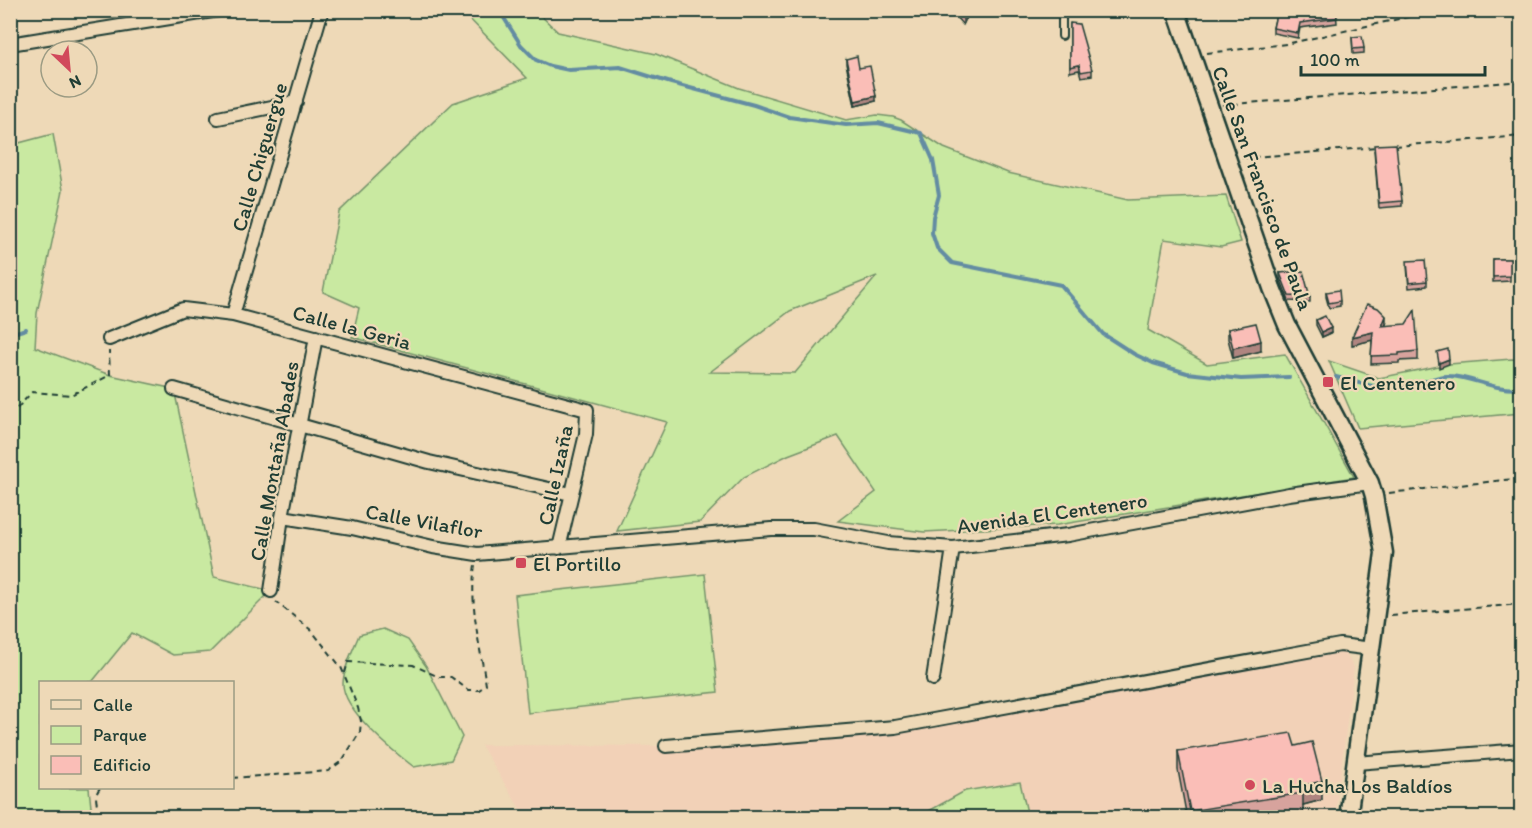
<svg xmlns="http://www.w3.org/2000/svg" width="1532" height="828" font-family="Itim,sans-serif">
  <rect width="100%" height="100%" fill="#eed9b7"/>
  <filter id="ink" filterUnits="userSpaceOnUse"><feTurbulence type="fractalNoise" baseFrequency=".0167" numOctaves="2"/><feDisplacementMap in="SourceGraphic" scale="12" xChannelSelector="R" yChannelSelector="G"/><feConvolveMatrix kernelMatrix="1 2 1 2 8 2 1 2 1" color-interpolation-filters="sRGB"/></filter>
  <g filter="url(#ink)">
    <path fill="#f2d1b7" d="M1340 645 1354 667 1335 817H1028L1020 783 965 791 918 817H525L481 745 666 746 895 727Z"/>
    <path fill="#c9e9a1" stroke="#74936a" stroke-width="1.5" fill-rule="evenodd" d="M462 11H536L558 32 656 54 739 88 846 120 877 115 893 117 901 120 944 148 1008 173 1128 200 1226 196 1241 242 1221 247 1164 239 1148 330 1207 364 1285 354 1354 477 1057 525 924 532 838 521 876 492 838 436 788 455 744 477 700 522 617 531 667 422 352 337 359 308 323 292 339 212 453 103 527 78ZM877 276 795 373 710 372 790 311Z
      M10 128 15 144 53 134 63 190 37 313 35 347 110 375 174 389 214 577 271 591 210 652 173 655 132 633 92 682H40V788H89L92 817H11Z
      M1512 359 1521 360V413L1358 428 1329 361 1379 378 1449 364Z
      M705 574 718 692 528 713 515 595Z
      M383 629 408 640 426 666 462 737 451 760 414 767C394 752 342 710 343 683 344 667 353 650 359 635Z
      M1020 782 1028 817H918L965 791Z"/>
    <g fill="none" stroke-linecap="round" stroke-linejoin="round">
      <path stroke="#638ca2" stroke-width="4" d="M499 10 521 45 536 60 550 66 569 70 620 67 671 83 754 105 789 117 846 125 878 123 921 133 933 160 939 195 933 217 932 233 937 248 952 263 1061 285 1103 334 1134 354 1153 363 1187 373 1241 379 1289 377
        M10 334 26 329
        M1336 377C1360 384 1383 390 1409 386 1422 384 1436 375 1449 376 1474 377 1496 392 1522 388"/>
      <defs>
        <path id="service" d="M1062 10V36"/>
        <path id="minor" d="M10 44 219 10
          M218 118 296 102
          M233 315 322 10
          M109 339 183 309 233 315 587 410 586 434 559 548
          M174 389 429 462 571 494
          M282 517 352 528 433 547 477 554 771 529H814L888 543 953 548 1068 535 1289 494 1370 483
          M271 591 282 517 316 337
          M933 679 953 548
          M666 746 895 727 1340 645 1372 649
          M1356 763 1522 750"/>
        <path id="secondary" d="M1176 10 1272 288 1287 325 1370 483 1374 496 1384 553 1348 818"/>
      </defs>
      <use href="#service" stroke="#1f3d34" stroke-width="10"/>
      <use href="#minor" stroke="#1f3d34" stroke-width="16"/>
      <use href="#secondary" stroke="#1f3d34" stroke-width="21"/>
      <path stroke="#1f3d34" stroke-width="2" stroke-dasharray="6 4.5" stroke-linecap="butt" d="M1207 53 1286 44 1439 10
        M1222 105 1522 81
        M1395 146 1522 136
        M1242 158 1377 147
        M10 416 32 392 71 395 110 375 109 351
        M1389 493 1522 478
        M1391 615 1522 604
        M345 673 348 662 413 665 439 677H451L468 690H479L486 685C480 645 469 605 475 565
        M232 778 328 771 342 761 360 732 361 721 358 708 341 667 311 630 276 602
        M100 788C92 797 98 808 103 818"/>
      <use href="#service" stroke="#eed9b7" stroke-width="6"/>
      <use href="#minor" stroke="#eed9b7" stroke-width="12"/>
      <use href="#secondary" stroke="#eed9b7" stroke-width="16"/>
    </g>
    <path fill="#d7a39d" stroke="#1f3d34" stroke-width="1.5" d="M954 10H970L963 25 954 15Z
      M1192 10H1220V12L1193 14Z
      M1277 10H1350L1336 11 1337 23 1300 28 1298 38 1273 33V28Z
      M1070 23 1092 70V75L1081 77 1079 70 1070 72Z
      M1352 37 1364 48V53L1353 54Z
      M846 59 859 68 876 101 855 106 846 64Z
      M1374 150 1402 201V206L1379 208Z
      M1493 259H1510V281L1493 282Z
      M1407 266 1427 281V286L1409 288Z
      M1280 273 1310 297V302L1289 301 1280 278Z
      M1326 292 1340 301V306L1329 308 1326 297Z
      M1316 320 1331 333 1322 337 1316 325Z
      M1386 324 1385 326 1418 351V360L1399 361V363L1371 364 1372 340 1352 345Z
      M1228 329 1261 351 1233 358 1228 339Z
      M1295 746 1322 800 1303 805V812L1270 818H1187L1178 770V751Z"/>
    <path fill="#af8580" stroke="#1f3d34" stroke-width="1.5" d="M965 10H970L963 25V15Z
      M876 96V101L855 106V101Z
      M1386 316V324L1382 334V326Z
      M1331 328V333L1322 337V332Z
      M1373 332V340L1352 345V337Z
      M1261 341V351L1233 358V348Z
      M1449 359V364L1439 368V363Z
      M1322 781V800L1303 805V793L1302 786Z"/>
    <path fill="#fabeb7" stroke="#1f3d34" stroke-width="1.5" d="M959 10H965L963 15Z
      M1277 10H1336L1337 18 1300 23 1298 33 1273 28Z
      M1070 23 1079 24 1092 70 1081 72 1079 65 1070 67Z
      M1362 36 1364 48 1353 49 1352 37Z
      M857 56 859 68 870 66 876 96 855 101 846 59Z
      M1396 144 1402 201 1379 203 1374 145Z
      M1493 259H1510V276L1493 277Z
      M1425 260 1427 281 1409 283 1407 261Z
      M1303 271 1310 297 1289 296 1280 273Z
      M1339 290 1340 301 1329 303 1326 292Z
      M1367 304 1378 308 1386 316 1382 326 1406 324 1415 310 1418 351 1399 353V355L1371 356 1373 332 1352 337Z
      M1325 316 1331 328 1322 332 1316 320Z
      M1256 323 1261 341 1233 348 1228 329Z
      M1448 349 1449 359 1439 363 1437 352Z
      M1291 733 1295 746 1312 742 1322 781 1302 786 1303 793 1190 811 1178 751Z"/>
  </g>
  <g fill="#d1495b" stroke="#eed9b7" stroke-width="2">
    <rect x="1322" y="376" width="12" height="12" rx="3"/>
    <rect x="515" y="557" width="12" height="12" rx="3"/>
    <circle cx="1250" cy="785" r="6"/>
  </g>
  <g text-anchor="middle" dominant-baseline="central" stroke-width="4.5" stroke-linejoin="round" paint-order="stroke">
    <g font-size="21" fill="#1f3d34" stroke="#eed9b7">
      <text transform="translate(259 157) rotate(-74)">Calle Chiguergue</text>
      <text transform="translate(1263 188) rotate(70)">Calle San Francisco de Paula</text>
      <text transform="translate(352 327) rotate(15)">Calle la Geria</text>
      <text transform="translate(274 461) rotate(-80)">Calle Montaña Abades</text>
      <text transform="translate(555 475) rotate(-78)">Calle Izaña</text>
      <text transform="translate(1052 513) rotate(-8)">Avenida El Centenero</text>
      <text transform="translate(424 521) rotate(10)">Calle Vilaflor</text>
    </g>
    <g font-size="21" fill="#1f3d34" stroke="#eed9b7" text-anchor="start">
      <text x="1340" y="382">El Centenero</text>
      <text x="533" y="563">El Portillo</text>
      <text x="1262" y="785">La Hucha Los Baldíos</text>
    </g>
  </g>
  <rect width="1532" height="828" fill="none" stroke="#eed9b7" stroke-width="36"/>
  <rect x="18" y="18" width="1496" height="792" fill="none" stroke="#1f3d34" stroke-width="2" filter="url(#ink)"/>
  <rect x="39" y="681" width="195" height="108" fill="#eed9b7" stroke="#9b9b83" stroke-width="1.5"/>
  <rect x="51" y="700" width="30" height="9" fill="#eed9b7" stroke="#9b9b83" stroke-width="1.5"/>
  <text x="93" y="711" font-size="18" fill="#1f3d34">Calle</text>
  <rect x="51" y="726" width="30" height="18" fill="#c9e9a1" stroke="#9b9b83" stroke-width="1.5"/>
  <text x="93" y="741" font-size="18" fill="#1f3d34">Parque</text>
  <rect x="51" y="756" width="30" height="18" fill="#fabeb7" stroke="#9b9b83" stroke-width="1.5"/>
  <text x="93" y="771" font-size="18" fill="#1f3d34">Edificio</text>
  <g transform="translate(69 69) rotate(154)"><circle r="28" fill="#eed9b7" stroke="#9b9b83" stroke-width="1.5"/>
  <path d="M0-4.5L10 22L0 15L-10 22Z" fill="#d1495b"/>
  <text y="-9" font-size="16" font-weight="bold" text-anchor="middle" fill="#1f3d34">N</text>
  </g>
  <path d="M1301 66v9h184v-9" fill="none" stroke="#1f3d34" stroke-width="3"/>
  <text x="1310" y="66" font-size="18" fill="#1f3d34" stroke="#eed9b7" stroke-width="4.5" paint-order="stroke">100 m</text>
</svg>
